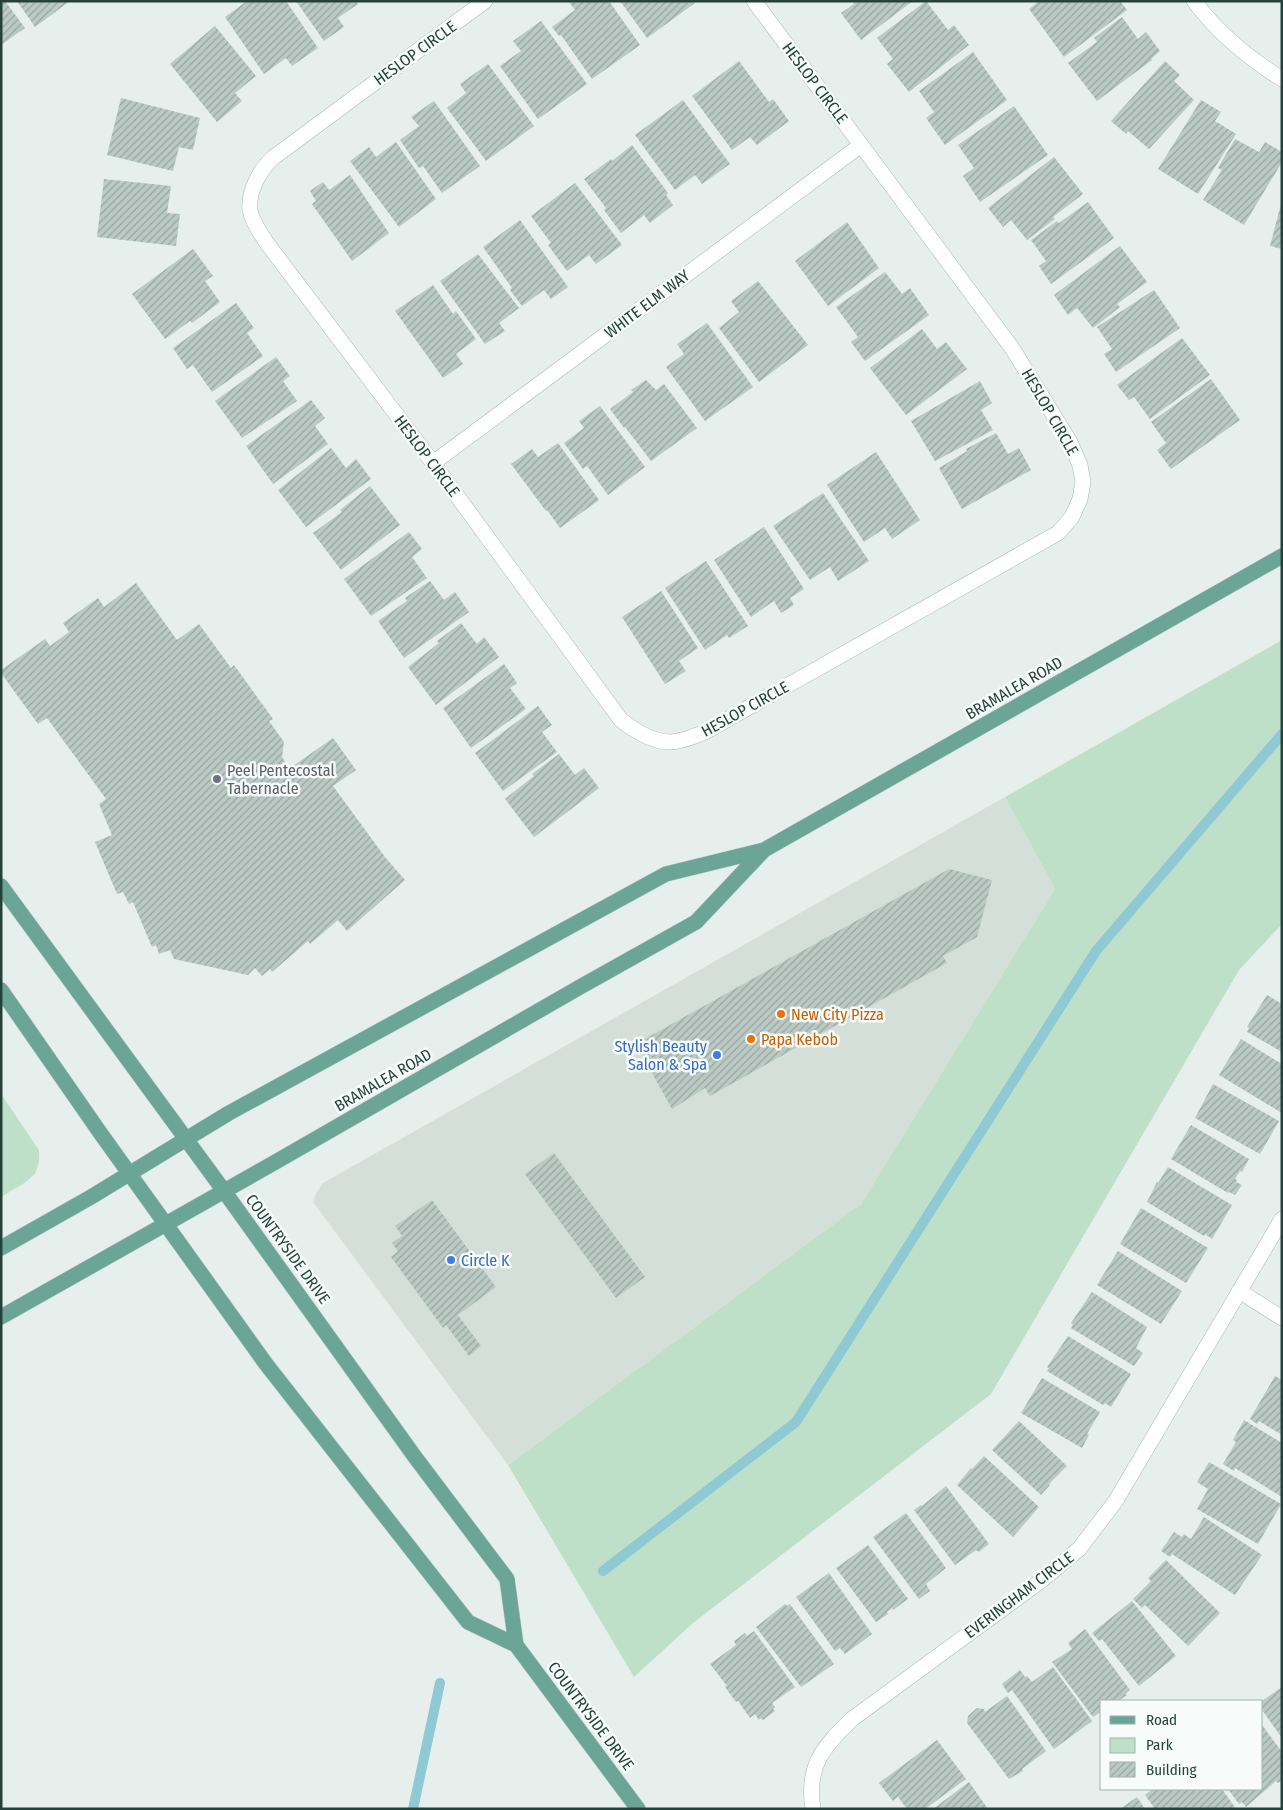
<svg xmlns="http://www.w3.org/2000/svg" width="1283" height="1810" font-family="'Fira Sans Condensed',sans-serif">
  <defs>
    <pattern id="building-hatch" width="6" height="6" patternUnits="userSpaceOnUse" patternTransform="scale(1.25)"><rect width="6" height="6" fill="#bbcac4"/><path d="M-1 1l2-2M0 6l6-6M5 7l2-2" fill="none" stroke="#98a6a0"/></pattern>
  </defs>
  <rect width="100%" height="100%" fill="#e6efeb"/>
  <path fill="#d4dfda" d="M1005 797 1055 889 861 1204 508 1465 313 1202 316 1193 323 1183Z"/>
  <path fill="#bfe0c8" d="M1282 640V924L1239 970 991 1394 693 1623 634 1677 508 1465 861 1204 1055 889 1005 797Z
    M1 1094 39 1150V1162L35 1174 26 1182 1 1197Z"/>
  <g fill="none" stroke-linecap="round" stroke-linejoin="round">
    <path stroke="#8ec9d4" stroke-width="10" d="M603 1571 796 1422 1096 951 1282 734
      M413 1809 440 1683"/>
  </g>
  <path fill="url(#building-hatch)" d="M1 1H5L25 28 1 45Z
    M17 1H70L35 27Z
    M247 1H286L318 48 292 66 286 58 264 74 225 17Z
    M296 1H356L358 4 338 18 344 27 324 41Z
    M568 1H609L640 45 592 79 561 35 559 36 552 27 575 10Z
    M620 1H694L695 3 647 38Z
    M852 1H913L861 40 841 13 854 4Z
    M926 1 948 30 954 25 969 45 909 92 887 64 893 59 877 38Z
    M1039 1H1120L1127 10 1064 57 1029 9Z
    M1122 17 1138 39 1146 32 1160 51 1151 59 1152 60 1097 101 1068 63 1097 42 1094 38Z
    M541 21 587 84 538 119 500 66 521 51 513 41Z
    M215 26 256 76 235 93 242 101 217 122 170 64Z
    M973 52 1007 100 945 145 926 118 934 112 919 91Z
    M739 61 769 102 773 99 789 121 757 145 750 137 732 150 692 96Z
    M1165 61 1180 75 1174 81 1194 100 1149 149 1128 131 1126 134 1111 121Z
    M488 64 534 126 486 161 447 108 466 93 460 84Z
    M121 98 200 118 193 150 179 147 173 171 107 155Z
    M683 100 730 164 702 184 695 175 675 190 635 135Z
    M1201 100 1221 112 1215 121 1236 134 1198 194 1158 169Z
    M434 101 480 166 442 193 423 166 419 168 400 140 419 126 411 117Z
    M1014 106 1048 155 980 202 963 176 974 168 958 145Z
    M1235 139 1259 152 1265 142 1282 152V162L1244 225 1203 200 1222 170 1218 168Z
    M396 142 436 199 399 227 350 161 369 147 376 157Z
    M632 145 668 193 666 195 673 205 650 223 644 215 621 233 604 210 606 208 584 179 611 159 612 161Z
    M1054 157 1083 194 1053 217 1055 219 1027 240 1011 220 1003 227 988 208Z
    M350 175 389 233 352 261 312 204 316 201 310 191 323 182 329 190Z
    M104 179 171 186 167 213 180 214 176 246 97 237Z
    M575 183 622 245 596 264 589 255 567 271 548 245 551 243 531 216Z
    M1088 202 1114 238 1051 284 1039 266 1046 261 1031 240 1057 221 1059 223Z
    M1281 204H1282V249L1270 246Z
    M520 220 568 287 551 299 544 290 522 306 510 290 512 288 483 247Z
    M847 222 879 268 828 306 795 261Z
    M1120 246 1147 282 1117 304 1120 307 1093 328 1077 308 1068 315 1054 295Z
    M193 249 213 276 205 281 220 302 192 323 190 321 165 339 132 294Z
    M478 254 519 308 499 323 505 331 485 344 440 281Z
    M885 272 902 294 910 288 929 315 865 361 851 342 858 337 836 307Z
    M758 281 808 345 759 382 719 328 739 312 731 301Z
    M433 285 453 314 456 311 476 339 456 354 463 364 443 378 395 311Z
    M1154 290 1180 328 1116 372 1104 354 1112 349 1097 327Z
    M236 303 254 328 247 333 263 356 212 392 193 365 187 369 173 348Z
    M707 323 753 387 705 421 666 367 684 354 677 344Z
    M922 329 937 349 946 342 967 369 906 415 870 368Z
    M1182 338 1210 375 1150 419 1134 397 1129 400 1117 385Z
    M276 357 290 376 283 381 297 401 242 438 215 401Z
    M1211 379 1240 420 1171 469 1157 450 1166 443 1151 422Z
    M646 380 656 390 664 384 697 428 651 461 625 427 624 428 610 409 633 392 631 390Z
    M980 381 992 403 981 410 993 430 935 461 911 421Z
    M311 400 325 418 315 426 328 444 273 484 246 446Z
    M600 406 645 467 608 495 587 466 583 469 564 443 584 428 579 421Z
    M996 433 1008 454 1019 448 1031 470 962 509 939 468 967 451 966 449Z
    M558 443 599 500 560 528 547 510 546 511 511 464 532 449 538 457Z
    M331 448 346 468 356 459 371 479 306 527 278 490Z
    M876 452 920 520 892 539 885 528 864 542 827 485Z
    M370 486 400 525 341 570 313 533 342 512 340 510Z
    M823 493 869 561 838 581 830 567 810 580 773 526Z
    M764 527 804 589 790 598 794 605 781 613 774 601 751 617 714 560Z
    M409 532 422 549 412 557 427 578 371 616 344 579Z
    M706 561 748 626 729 638 727 635 705 650 665 588Z
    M430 581 444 600 455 592 469 612 404 658 378 621 407 601 405 598Z
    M136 583 177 640 199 624 231 668 234 665 273 719 269 721 284 742 282 757 286 763 283 766 286 771 333 738 356 770 333 786 385 857 405 880 347 931 338 920 310 944 308 941 272 972 270 969 262 976 255 968 248 975 174 959 170 950 159 954 156 945 152 947 133 902 129 904 123 892 117 894 95 842 112 835 99 804 106 799 47 718 38 724 1 673V670L45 639 50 646 69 632 63 623 98 598 104 607Z
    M661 591 698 648 679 661 686 671 665 684 622 617Z
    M461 623 477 644 484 637 499 657 436 705 408 667 439 643 437 641Z
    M504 664 517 683 510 688 526 709 471 748 443 708Z
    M538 706 552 725 542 732 557 752 503 791 475 753Z
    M559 754 575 775 584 768 599 788 534 837 505 799 534 776 532 774Z
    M949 869 992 880 977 937 943 956 947 963 710 1096 705 1088 672 1109 636 1044Z
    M1267 995 1282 1004V1052L1247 1032 1249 1028 1247 1027Z
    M1241 1039 1282 1064V1113L1219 1075Z
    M1213 1084 1279 1121 1260 1154 1195 1118Z
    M1191 1125 1249 1159 1242 1172 1240 1171 1235 1179 1237 1180 1236 1182 1242 1185 1235 1195 1229 1192 1228 1193 1171 1159Z
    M554 1153 645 1277 616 1298 525 1174Z
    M1168 1167 1232 1205 1212 1239 1205 1234 1204 1236 1147 1202 1157 1182 1158 1183Z
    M432 1200 496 1287 458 1315 481 1346 469 1356 446 1325 443 1328 391 1257 398 1251 392 1243 402 1236 395 1226Z
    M1141 1208 1208 1248 1186 1283 1120 1244Z
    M1118 1251 1182 1291 1161 1324 1097 1285Z
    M1092 1292 1147 1327 1136 1348 1143 1353 1134 1366 1071 1328 1073 1325 1071 1323Z
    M1068 1336 1131 1374 1111 1407 1105 1403 1103 1405 1047 1371 1049 1368 1047 1367Z
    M1275 1376 1282 1380V1435L1259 1421 1257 1424 1250 1419Z
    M1042 1378 1100 1412 1087 1434 1089 1435 1082 1448 1021 1413Z
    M1244 1420 1282 1443V1497L1235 1468 1234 1471 1223 1464 1236 1442 1233 1440Z
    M1019 1421 1067 1466 1049 1484 1050 1485 1041 1495 992 1450Z
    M984 1456 1039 1507 1013 1537 957 1485 971 1468 972 1469Z
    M1209 1462 1281 1504 1258 1544 1197 1509 1208 1489 1197 1482Z
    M946 1486 989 1544 979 1552 976 1550 955 1565 914 1510 921 1505 922 1506Z
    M906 1513 946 1568 926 1584 930 1591 919 1599 873 1537Z
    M1204 1517 1262 1555 1235 1595 1172 1554 1170 1557 1161 1551 1174 1532 1182 1537 1184 1534 1191 1539Z
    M868 1545 908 1599 893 1610 892 1608 887 1612 888 1614 876 1622 836 1568Z
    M1166 1560 1220 1613 1188 1646 1145 1605 1142 1608 1133 1599 1151 1581 1148 1578Z
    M829 1573 872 1634 845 1654 840 1648 835 1651 796 1597Z
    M1132 1601 1176 1656 1139 1686 1102 1639 1099 1641 1092 1633Z
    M785 1604 787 1606 790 1604 834 1664 801 1687 756 1627Z
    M1085 1629 1130 1690 1125 1694 1127 1695 1118 1701H1102V1711L1093 1717 1052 1662 1072 1649 1068 1643Z
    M754 1631 795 1687 772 1703 775 1707 773 1709 775 1711 763 1720 761 1718 759 1720 755 1714 750 1718 738 1701 736 1702 725 1687 727 1686 710 1664 736 1645 734 1641 745 1633 747 1636Z
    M1053 1667 1092 1721 1054 1749 1012 1690 1008 1693 1002 1684 1020 1670 1025 1677 1027 1676 1032 1682Z
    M1282 1687V1738L1262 1710V1701Z
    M1007 1696 1046 1751 1022 1769 1023 1771 1009 1779 967 1723 968 1716 977 1708 984 1709 985 1712Z
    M1262 1725 1282 1752V1780L1278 1783 1276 1781 1246 1807 1242 1802 1239 1804 1228 1789H1262Z
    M937 1740 966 1779 925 1809H907L898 1797 893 1801 879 1783Z
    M969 1782 988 1809H933Z
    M1153 1789H1222L1236 1809H1155L1145 1795Z
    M1137 1797 1145 1809H1120Z"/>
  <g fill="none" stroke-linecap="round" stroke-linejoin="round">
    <defs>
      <path id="minor" d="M485 1 274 157C260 169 248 191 250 210 252 222 260 232 266 242L433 463 621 720C635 731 652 742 670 742 682 742 694 736 705 732L1058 533 1072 517 1080 499 1083 482 1080 465 1070 442 1012 348 754 1
        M1194 1C1218 33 1248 58 1282 79
        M433 463 861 145
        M1239 1291 1282 1318
        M813 1809C806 1766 823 1747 852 1719L1042 1580 1079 1549 1115 1502 1282 1219"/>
      <path id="major" d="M1 886 224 1191 415 1457 507 1579 516 1645
        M1 990 101 1134 266 1364 468 1622 516 1645 638 1809
        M1 1248 91 1197 229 1113 666 874 764 850 1282 556
        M1 1317 272 1164 580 987 696 922 764 850"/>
    </defs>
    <use href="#minor" stroke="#a8b8b2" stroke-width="16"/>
    <use href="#major" stroke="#c2cac8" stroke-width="16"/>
    <use href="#minor" stroke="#fff" stroke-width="15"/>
    <use href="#major" stroke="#6aa596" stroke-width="15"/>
  </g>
  <circle fill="#6b7280" stroke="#f7fbf9" stroke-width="2" cx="217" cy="779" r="5"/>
  <g fill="#e8710a" stroke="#f7fbf9" stroke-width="2">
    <circle cx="781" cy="1014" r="5"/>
    <circle cx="751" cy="1039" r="5"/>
  </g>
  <g fill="#3f7fe0" stroke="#f7fbf9" stroke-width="2">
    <circle cx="717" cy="1055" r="5"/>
    <circle cx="451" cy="1260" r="5"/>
  </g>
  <g text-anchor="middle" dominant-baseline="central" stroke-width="5" stroke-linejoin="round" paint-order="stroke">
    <g font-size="16" fill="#24423a" stroke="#f7fbf9">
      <text transform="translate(415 53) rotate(-36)">HESLOP CIRCLE</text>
      <text transform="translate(815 83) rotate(53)">HESLOP CIRCLE</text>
      <text transform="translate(647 304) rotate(-37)">WHITE ELM WAY</text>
      <text transform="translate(1050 412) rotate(60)">HESLOP CIRCLE</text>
      <text transform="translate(427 456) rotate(53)">HESLOP CIRCLE</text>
      <text transform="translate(1014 688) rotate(-30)">BRAMALEA ROAD</text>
      <text transform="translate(745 709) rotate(-29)">HESLOP CIRCLE</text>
      <text transform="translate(383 1080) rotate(-30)">BRAMALEA ROAD</text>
      <text transform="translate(288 1249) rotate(54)">COUNTRYSIDE DRIVE</text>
      <text transform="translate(1019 1595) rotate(-37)">EVERINGHAM CIRCLE</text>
      <text transform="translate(591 1716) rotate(53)">COUNTRYSIDE DRIVE</text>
    </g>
    <g font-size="16" fill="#5b616d" stroke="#f7fbf9" text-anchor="start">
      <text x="227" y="770">Peel Pentecostal<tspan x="227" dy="18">Tabernacle</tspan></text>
    </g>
    <g font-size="16" fill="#c56008" stroke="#f7fbf9" text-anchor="start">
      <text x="791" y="1014">New City Pizza</text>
      <text x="761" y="1039">Papa Kebob</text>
    </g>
    <g font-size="16" fill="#366cbe" stroke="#f7fbf9" text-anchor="end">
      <text x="707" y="1046">Stylish Beauty<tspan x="707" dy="18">Salon &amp; Spa</tspan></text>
      <text x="461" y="1260" text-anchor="start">Circle K</text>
    </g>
  </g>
  <rect width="1283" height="1810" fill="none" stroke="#24423a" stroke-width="5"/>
  <rect x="1100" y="1700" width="162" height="90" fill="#f7fbf9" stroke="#a3b1ad"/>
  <rect x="1110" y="1716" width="25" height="8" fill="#6aa596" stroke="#a3b1ad"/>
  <text x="1146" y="1725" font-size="15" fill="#24423a">Road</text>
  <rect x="1110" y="1738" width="25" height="15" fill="#bfe0c8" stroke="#a3b1ad"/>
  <text x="1146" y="1750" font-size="15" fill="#24423a">Park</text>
  <rect x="1110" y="1762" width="25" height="15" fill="url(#building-hatch)" stroke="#a3b1ad"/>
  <text x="1146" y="1775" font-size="15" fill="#24423a">Building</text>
</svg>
